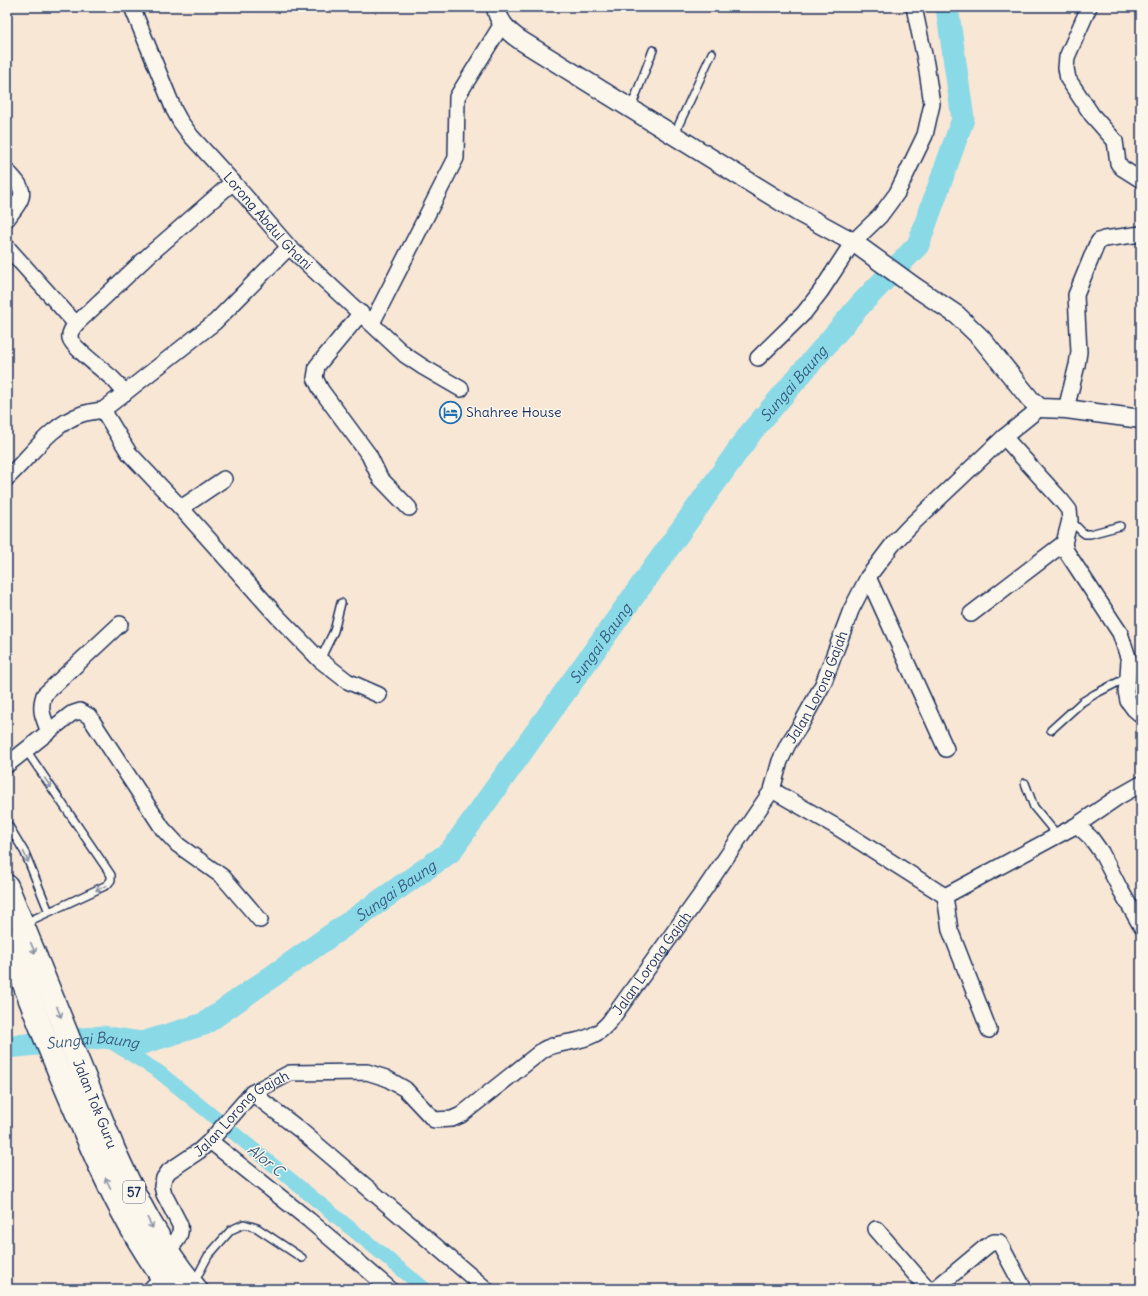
<svg xmlns="http://www.w3.org/2000/svg" width="1148" height="1296" font-family="Delius,sans-serif">
  <rect width="100%" height="100%" fill="#f9e7d6"/>
  <filter id="ink" filterUnits="userSpaceOnUse"><feTurbulence type="fractalNoise" baseFrequency=".025" numOctaves="2"/><feDisplacementMap in="SourceGraphic" scale="8" xChannelSelector="R" yChannelSelector="G"/><feConvolveMatrix kernelMatrix="1 2 1 2 8 2 1 2 1" color-interpolation-filters="sRGB"/></filter>
  <g filter="url(#ink)">
    <g fill="none" stroke-linecap="round" stroke-linejoin="round">
      <path stroke="#8ad9e6" stroke-width="14" d="M103 1037 159 1072 425 1289"/>
      <path stroke="#8ad9e6" stroke-width="23" id="s1" d="M7 1047 103 1037 142 1043 204 1024 450 852 752 431 861 304 918 245 963 119 947 7"/>
      <defs>
        <path id="service" d="M631 108 653 50
          M674 135 712 53
          M1070 520 1081 531 1085 534H1090L1120 526
          M320 660 334 631 341 603
          M1051 730 1082 702 1095 694 1128 677
          M26 750 111 875V880L107 885 49 912
          M1025 783 1034 807 1058 836
          M7 823 25 853 49 912 25 923
          M192 1281 199 1273 208 1256 231 1230 244 1224 257 1228 302 1258
          M145 1289 158 1276"/>
        <g id="minor">
          <path id="s2" d="M132 7 174 110 180 121 191 136 233 182 289 247 405 355 423 367 461 389"/>
          <path d="M1089 7 1067 57 1066 68 1068 79 1092 115 1115 141 1118 163 1122 168 1141 180"/>
          <path d="M7 171C29 193 24 196 7 219"/>
          <path d="M7 247 76 324C73 328 69 332 70 338 72 347 104 371 113 379 117 383 121 388 125 393"/>
          <path d="M361 313 317 366 315 378 321 390 369 455 380 478 409 508"/>
          <path d="M372 323 456 158 457 97 502 24"/>
          <path d="M76 324 149 255 233 182"/>
          <path d="M758 358 804 313 821 291 853 242 880 216 897 193 925 135 932 104 926 64 914 7"/>
          <path d="M1066 409 1077 365 1079 352 1076 295 1096 246 1099 241 1104 239 1141 234"/>
          <path d="M103 410 129 453 181 508 278 617 320 660 347 681 379 695"/>
          <path d="M1004 437 1061 500 1069 510 1070 520 1064 543 1066 551 1120 633 1129 660 1128 677 1126 691 1128 701 1134 709 1141 715"/>
          <path d="M7 478C31 456 50 425 82 414 89 412 96 411 103 410L215 322 289 247"/>
          <path d="M181 508 224 479"/>
          <path d="M868 577 946 749"/>
          <path d="M971 614 1064 543"/>
          <path d="M49 732C43 717 39 710 44 695L120 624"/>
          <path d="M7 765 71 714 80 711 89 716 163 829 178 845 223 877 260 920"/>
          <path d="M772 790 835 826 945 896"/>
          <path d="M1077 825 1118 797 1141 784"/>
          <path d="M989 1030 950 930 945 896 1077 825 1091 838 1101 852 1120 889 1141 926"/>
          <path d="M252 1093 300 1130 486 1289"/>
          <path d="M210 1141 309 1220 390 1289"/>
          <path d="M876 1229 928 1289"/>
          <path id="s3" d="M167 1251C175 1243 182 1237 180 1225L164 1194 162 1186 164 1178 169 1171 199 1151 210 1141 252 1093 290 1073 367 1072 386 1078 405 1089 434 1120 452 1119 461 1115 543 1050C558 1041 577 1044 593 1035 600 1032 605 1027 610 1021L702 893 772 790 780 761 788 744 800 726 823 684 851 610 868 577 893 544 910 526 1004 437 1040 408"/>
          <path d="M935 1289 988 1245 994 1242H999L1024 1289"/>
        </g>
        <path id="tertiary" d="M496 7C498 22 508 32 520 40L798 212 853 242 915 287 957 315 981 338 1030 399 1040 408 1066 409 1141 419"/>
        <g id="primary">
          <path id="s4" d="M7 886 114 1150C137 1201 160 1246 196 1289"/>
          <path d="M7 938C29 1000 54 1061 80 1121 105 1180 132 1238 171 1289"/>
        </g>
      </defs>
      <use href="#service" stroke="#1b2f5e" stroke-width="10"/>
      <use href="#minor" stroke="#1b2f5e" stroke-width="18"/>
      <use href="#tertiary" stroke="#1b2f5e" stroke-width="21"/>
      <use href="#primary" stroke="#1b2f5e" stroke-width="25"/>
      <path stroke="#1b2f5e" stroke-width="2.5" stroke-dasharray="4 3" stroke-linecap="butt" d="M7 1083 13 1081"/>
      <use href="#service" stroke="#fbf7ec" stroke-width="7"/>
      <use href="#minor" stroke="#fbf7ec" stroke-width="15"/>
      <use href="#tertiary" stroke="#fbf7ec" stroke-width="18"/>
      <use href="#primary" stroke="#fbf7ec" stroke-width="22"/>
    </g>
    <defs><path id="oneway-shaft" d="M-6 0H5M1.5-3L5.5 0L1.5 3" fill="none" stroke-width="1.6" stroke-linecap="round" stroke-linejoin="round"/></defs>
    <g stroke="#8b93a5">
      <use href="#oneway-shaft" transform="translate(48 783) rotate(56)"/>
      <use href="#oneway-shaft" transform="translate(26 857) rotate(65)"/>
      <use href="#oneway-shaft" transform="translate(101 888) rotate(155)"/>
      <use href="#oneway-shaft" transform="translate(33 948) rotate(67)"/>
      <use href="#oneway-shaft" transform="translate(59 1012) rotate(68)"/>
      <use href="#oneway-shaft" transform="translate(108 1183) rotate(-115)"/>
      <use href="#oneway-shaft" transform="translate(150 1223) rotate(62)"/>
    </g>
  </g>
  <defs>
    <symbol id="hotel-ring" viewBox="-11 -11 22 22"><circle r="9.5" fill="#fbf7ec" stroke="#1f6fb2" stroke-width="1.5"/><path d="M-6-4.5h1.5V1H6V5H4.5V3h-9V5H-6ZM-4 0a1.8 1.8 0 1 1 3.6 0ZM.5 0V-2.5h3Q6-2.5 6 0Z" fill="#1f6fb2"/></symbol>
  </defs>
  <g fill-rule="evenodd">
    <use href="#hotel-ring" x="438" y="400" width="25" height="25"/>
  </g>
  <g text-anchor="middle" dominant-baseline="central" stroke-width="3" stroke-linejoin="round" paint-order="stroke">
    <rect fill="#fbf7ec" stroke="#5e6b89" stroke-width="1" x="123" y="1181" width="22" height="22" rx="3"/>
    <g font-size="13" font-weight="bold" fill="#1b2f5e">
      <text x="134" y="1192">57</text>
    </g>
    <g font-size="14" fill="#1b2f5e" stroke="#fbf7ec">
      <text stroke="none"><textPath href="#s2" startOffset="257">Lorong Abdul Ghani</textPath></text>
      <text stroke="none"><textPath href="#s3" startOffset="1012">Jalan Lorong Gajah</textPath></text>
      <text stroke="none"><textPath href="#s3" startOffset="688">Jalan Lorong Gajah</textPath></text>
      <text stroke="none"><textPath href="#s4" startOffset="235">Jalan Tok Guru</textPath></text>
      <text stroke="none"><textPath href="#s3" startOffset="184">Jalan Lorong Gajah</textPath></text>
    </g>
    <g font-size="14" fill="#1b2f5e" stroke="#fbf7ec" text-anchor="start">
      <text x="466" y="412">Shahree House</text>
    </g>
    <g font-size="15" font-style="italic" fill="#375a80" stroke="#fbf7ec">
      <text stroke="none"><textPath href="#s1" startOffset="1082">Sungai Baung</textPath></text>
      <text stroke="none"><textPath href="#s1" startOffset="758">Sungai Baung</textPath></text>
      <text stroke="none"><textPath href="#s1" startOffset="434">Sungai Baung</textPath></text>
      <text stroke="none"><textPath href="#s1" startOffset="86">Sungai Baung</textPath></text>
      <text transform="translate(266 1160) rotate(39)">Alor C</text>
    </g>
  </g>
  <rect width="1148" height="1296" fill="none" stroke="#fbf7ec" stroke-width="24"/>
  <rect x="12" y="12" width="1124" height="1272" fill="none" stroke="#1b2f5e" stroke-width="1.5" filter="url(#ink)"/>
</svg>
